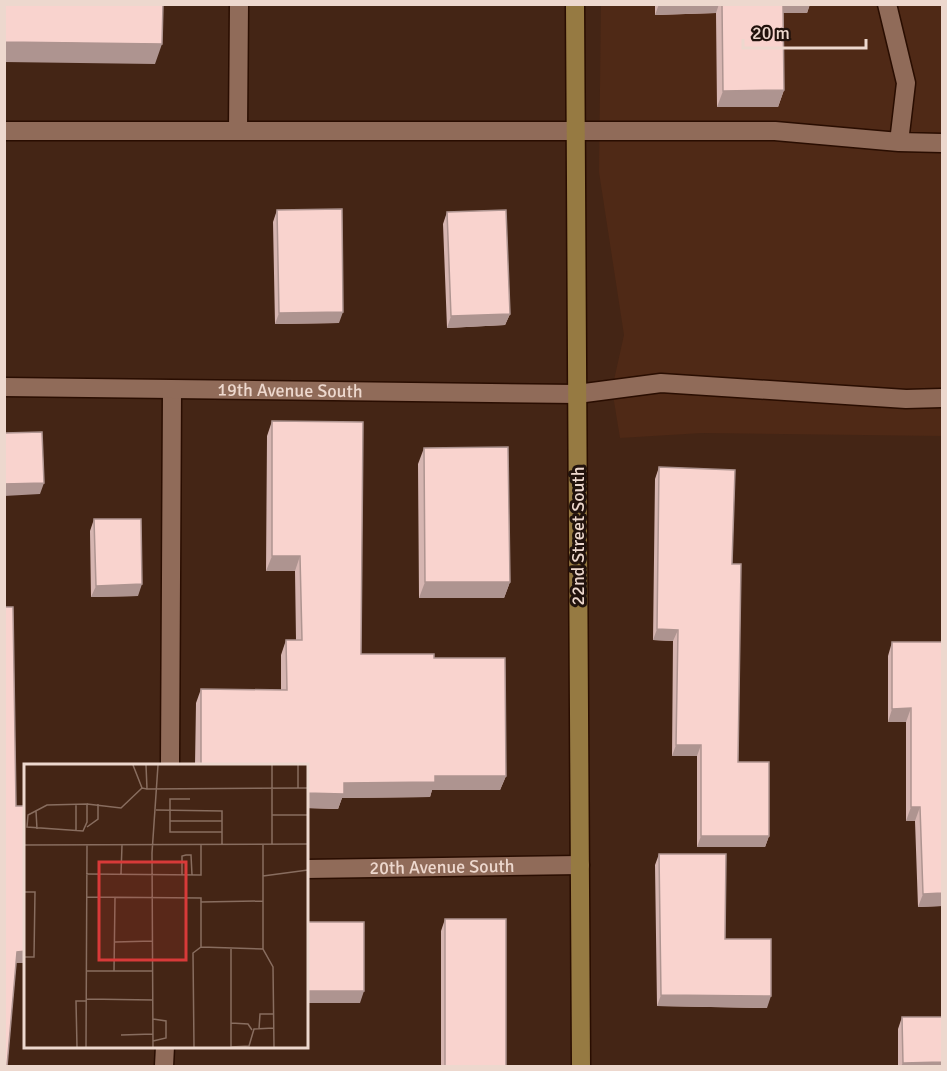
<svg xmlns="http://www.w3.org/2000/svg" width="947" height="1071" font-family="Signika,sans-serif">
  <rect width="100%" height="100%" fill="#442515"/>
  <path fill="#4f2916" d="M601 5H942V436L702 433 620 438 612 389 624 335 599 172Z"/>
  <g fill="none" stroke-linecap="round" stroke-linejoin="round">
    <defs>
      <path id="lane" d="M887 4 906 83 899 142
        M4 131H775L899 142 942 143
        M238 131 239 4
        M577 394 661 383 906 399 942 398
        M170 765 172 391
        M164 1066 165 1046"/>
      <g id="street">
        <path id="s1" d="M4 387 577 394"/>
        <path id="s2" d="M306 869 580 865"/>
      </g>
      <path id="secondary" d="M575 4 581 1066"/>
    </defs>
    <use href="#lane" stroke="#290d01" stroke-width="21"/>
    <use href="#street" stroke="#290d01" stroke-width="21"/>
    <use href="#secondary" stroke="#290d01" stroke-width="21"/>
    <use href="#lane" stroke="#906b59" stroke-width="18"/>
    <use href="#street" stroke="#906b59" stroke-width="18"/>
    <use href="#secondary" stroke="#967a42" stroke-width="18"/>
  </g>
  <path fill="#d6b5b1" d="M655 4H810L807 13H783L784 90 778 107H717L716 13 655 15Z
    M277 210 339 323 275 324 273 222Z
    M447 212 510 314 505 325 447 328 443 224Z
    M272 421 361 654 434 658 506 776 500 790H432L430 797 342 798 338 809 306 808V765H195L196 703 201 689 281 690V655L286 640H296L295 571H266L267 436Z
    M424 448 510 582 504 598H419L418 464Z
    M659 467 732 564 738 762 769 836 765 847H697V756H672L673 641 653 640 655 479Z
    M94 519 138 596 91 597 90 531Z
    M892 642H942V906L918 907 915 821H906V722H888V656Z
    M659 854 725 939 767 1008 657 1006 655 865Z
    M445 919 506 1066H441V931Z
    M902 1017 942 1066H898V1029Z"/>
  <path fill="#ae9490" d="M659 4H719L716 13 655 15Z
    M780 4H810L807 13H777Z
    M4 42 162 44 155 64 4 62Z
    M784 90 778 107H717L723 91Z
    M343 312 339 323 275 324 279 313Z
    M510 314 505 325 447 328 451 316Z
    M44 483 40 494 4 496V484Z
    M272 556H300L295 571H266Z
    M425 582H510L504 598H419Z
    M142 584 138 596 91 597 96 586Z
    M657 629 678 630 673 641 653 640Z
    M911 708 906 722H888L892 709Z
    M676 745H701L697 756H672Z
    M435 776H506L500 790H432L430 797 342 798 338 809 306 808V793L344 783Z
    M911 807H920L915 821H906Z
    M701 836H769L765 847H697Z
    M942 893V906L918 907 923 894Z
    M26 951V963H13L17 952Z
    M306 991H364L360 1003H306Z
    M661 995 771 996 767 1008 657 1006Z
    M942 1062V1066H901L903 1063Z"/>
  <path fill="#f9d3ce" stroke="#ae9490" stroke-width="1.5" d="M4 4H163L162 44 4 42Z
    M722 4H783L784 90 723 91Z
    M342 209 343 312 279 313 277 210Z
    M506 210 510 314 451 316 447 212Z
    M272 421 363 422 361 654H434V658H505L506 776H435V782L344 783V794L306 793V765H201V689L287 690 286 640H302L300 556H272Z
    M42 432 44 483 4 484V433Z
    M508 447 510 582H425L424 448Z
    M659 467 735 470 732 564H741L738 762H769V836H701V745H676L678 630 657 629Z
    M94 519H141L142 584 96 586Z
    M4 607H13L16 806H26V951L17 952 7 1066H4Z
    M892 642H942V893L923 894 920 807H911V708L892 709Z
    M659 854H726L725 939H771V996L661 995Z
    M445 919H506V1066H445Z
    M306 922H364V991H306Z
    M902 1017H942V1062L903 1063Z"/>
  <g text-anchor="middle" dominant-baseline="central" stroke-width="6" stroke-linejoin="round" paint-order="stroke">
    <g font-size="18" fill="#edd8ce" stroke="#21120c">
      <text stroke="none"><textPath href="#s1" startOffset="286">19th Avenue South</textPath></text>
      <text transform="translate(578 536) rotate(-90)">22nd Street South</text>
      <text stroke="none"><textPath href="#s2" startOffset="136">20th Avenue South</textPath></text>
    </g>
  </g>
  <g transform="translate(24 764)">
    <rect width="284" height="284" fill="#442515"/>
    <path fill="none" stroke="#886d5f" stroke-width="1.5" d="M109 1 118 24M122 1 123 25 284 24M248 1V80M274 1V24M166 35H146V68H198M52 40V66M63 40V58L59 67 3 63 4 51 23 41ZM63 40 97 44 118 24 123 25M132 46 198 47V81M12 47 13 65M248 51H284M146 57H198M63 63 74 55V40M0 81 284 80M239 81V185L249 203 250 283M62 110 177 111V81M97 110 98 81M158 111V92L162 91H167L168 111M239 112 284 106M0 128H11L10 193H0M62 133 177 134V183M177 138 239 137M91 178 129 177M207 185V283M62 207H129M90 207 91 134M62 235 129 236M207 259 224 260 228 266M235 265 236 250H250M97 271 129 270M129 277 142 274V257L129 255M53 283 52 237H62M62 283 63 81M129 283 128 89 134 1M170 283 169 189 177 183 239 185M207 283 225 282 230 265 250 264"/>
    <path fill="#d83a39" fill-opacity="0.15" stroke="#d83a39" stroke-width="3" d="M75 98H162V196H75Z"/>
    <rect width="284" height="284" fill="none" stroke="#edd8ce" stroke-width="3"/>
  </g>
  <rect width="947" height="1071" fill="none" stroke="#edd8ce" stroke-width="12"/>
  <path d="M743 39v9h123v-9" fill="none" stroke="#edd8ce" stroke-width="3"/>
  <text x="752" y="39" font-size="18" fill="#edd8ce" stroke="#21120c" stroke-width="4.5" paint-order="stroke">20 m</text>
</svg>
